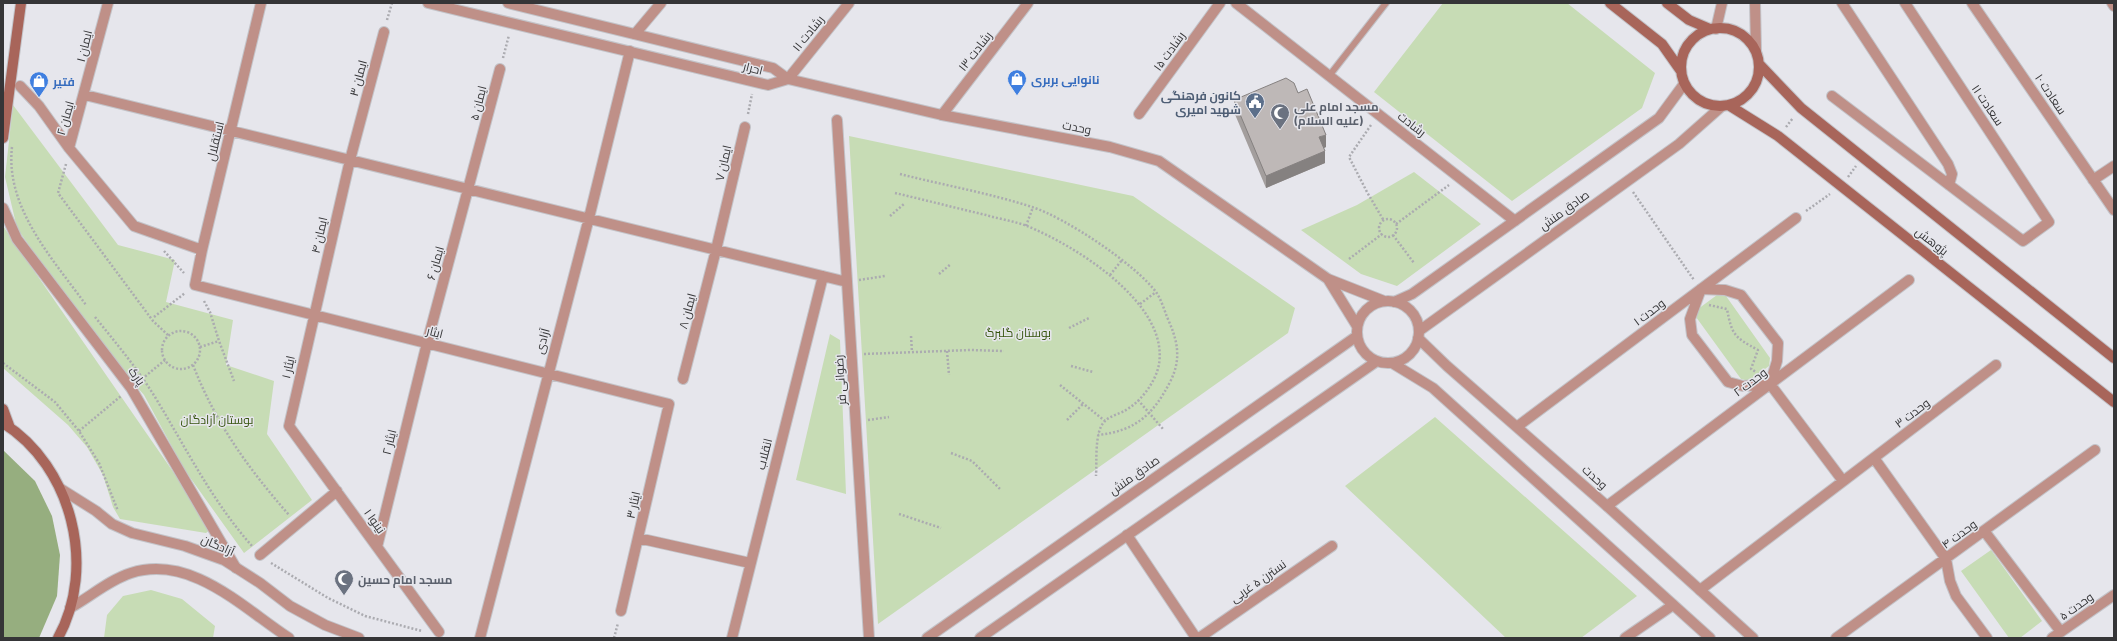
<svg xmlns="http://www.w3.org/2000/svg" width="2117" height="641" font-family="'Titillium Web',Cairo,sans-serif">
  <rect width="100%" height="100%" fill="#e6e6ec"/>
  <path fill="#c7dcb5" d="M1443 3H1567L1655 73 1642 108 1512 201 1374 92Z
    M13 105 118 245 175 260 166 302 233 320 226 365 274 381 267 434 312 500 244 553 184 469 144 395 90 333 17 228 5 177Z
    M849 136 1133 196 1295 308 1288 333 878 624Z
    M1414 172 1481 224 1397 286 1361 274 1301 230 1357 205Z
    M3 226 212 528 206 533 120 519 113 507 103 475 87 447 68 425 3 368Z
    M1717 295 1726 296 1770 358 1769 366 1749 381 1741 379 1696 317 1698 309Z
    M830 334 840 340 846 494 796 480Z
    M1435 417 1637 596 1581 638H1506L1345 486Z
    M1991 550 2042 621 2020 638H2009L1961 571Z
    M151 590 182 599 215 626 213 638H104L107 615 123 596Z"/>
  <path fill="#96ae7f" d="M3 450 35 481 52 516 60 555 57 596 39 638H3Z"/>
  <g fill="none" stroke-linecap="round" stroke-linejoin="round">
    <defs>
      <path id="service" d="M1329 76 1386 3"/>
      <path id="minor" d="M261 3 202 250 195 285 669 404 621 611
        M1842 3 1948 164 1952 174 1949 185
        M1972 3 2114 210
        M2112 3 2114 6
        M384 32 350 160 289 426 439 632
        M635 34 661 3
        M788 79 849 3
        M20 86 39 106 69 148 134 226 202 250
        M85 95 847 282
        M1832 96 2023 241 2049 222 1905 3
        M1139 114 1220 3
        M942 115 1028 3
        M837 120 869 638
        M69 148 108 3
        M2093 180 2114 166
        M3 208 17 239 131 388 236 568
        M1701 289 1725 290 1741 295 1778 343 1777 361 1770 384 1743 386 1728 382 1692 335 1690 319Z
        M683 379 716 250 745 127
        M1770 384 1843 481
        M1518 426 1796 218
        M1874 458 1946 559 1950 581 1956 596 1987 638
        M1607 506 1909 280
        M1985 532 2061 632
        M1127 535 1196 638
        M638 538 750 563
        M377 547 427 343 500 69
        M260 555 337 491
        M1700 590 1996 365
        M480 638 589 218 630 51
        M732 638 823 276
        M1199 638 1332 546
        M1625 638 1673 605
        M1836 638 2095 450
        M2052 638 2114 595"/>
      <path id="tertiary" d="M428 3 768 85 788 79
        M508 3 773 68 788 79 942 115 1110 147 1159 161 1328 279 1384 301
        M1236 3 1515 221
        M1755 3 1756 50
        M1716 29 1722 3
        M1328 279 1357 326
        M1357 332a31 31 0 1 1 62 0a31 31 0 1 1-62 0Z
        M1394 302 1412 294 1659 118 1684 84
        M1419 331 1679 144 1722 106
        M1418 338 1447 366 1607 506 1753 638
        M1392 363 1433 388 1710 638
        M61 489 96 511 112 524 132 533 185 546 224 560 260 583 290 606 325 625 359 638
        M70 608C90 597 109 580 131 573 191 554 243 608 289 638
        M927 638 1357 336
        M980 638 1377 361"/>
      <path id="secondary" d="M1610 3 1662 44 1681 71
        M1667 3 1689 20 1710 29
        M1681 67a39 39 0 1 1 78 0a39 39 0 1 1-78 0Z
        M1759 64 1801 108 2114 358
        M1730 106 1778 136 2114 402
        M3 138 21 3
        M3 409 10 428
        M3 423C72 466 97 567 58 638"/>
    </defs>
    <use href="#service" stroke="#c3c3c8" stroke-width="8"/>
    <use href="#minor" stroke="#c3c3c8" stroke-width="12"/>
    <use href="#tertiary" stroke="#c3c3c8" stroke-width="12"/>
    <use href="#secondary" stroke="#c3c3c8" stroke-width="12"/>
    <path stroke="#ababb0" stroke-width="2.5" stroke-dasharray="2 2" stroke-linecap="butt" d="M387 20 392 3
      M503 58 509 35
      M748 114 752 94
      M1371 125 1349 157 1367 192 1384 221
      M1786 127 1793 118
      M12 147C5 208 53 259 86 305
      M66 164 58 193 153 321 169 336
      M900 174C943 185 989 193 1032 207 1066 218 1135 264 1156 292 1161 299 1164 309 1167 317 1177 339 1182 357 1171 380 1154 414 1136 431 1098 435
      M1848 177 1856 166
      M1633 192 1694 280
      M895 193C925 200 956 208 986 215 999 219 1014 221 1027 226 1074 245 1169 303 1159 364 1156 382 1140 403 1124 411 1119 414 1110 416 1105 421 1094 431 1097 462 1096 476
      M1806 211 1830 194
      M890 216 904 204
      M1379 228a9 9 0 1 1 18 0a9 9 0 1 1-18 0Z
      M1396 224 1449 185
      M1026 226 1033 207
      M1393 235 1414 263
      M164 251 184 273
      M1349 259 1382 234
      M939 274 951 264
      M1110 275 1122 260
      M859 280 885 276
      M204 301 210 312 219 341 234 381
      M1140 304 1156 292
      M1709 305 1727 309C1732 335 1734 337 1758 350L1751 369 1756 372
      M95 317C116 343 137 368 155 397 186 448 212 501 252 546
      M154 317 185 293
      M1069 328 1089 318
      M162 350a19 19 0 1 1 38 0a19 19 0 1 1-38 0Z
      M911 336 912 352
      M200 347 219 341
      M947 351 949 375
      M864 354 970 350 1004 351
      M3 363 55 402 79 431 99 463 118 511
      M193 365C216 424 248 468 289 515
      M1071 366 1093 372
      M142 379 165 360
      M1060 385 1105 421
      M1138 400 1163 429
      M868 420 889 417
      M1067 420 1083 404
      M79 431 121 396
      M951 453 972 461 1001 490
      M899 514 941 528
      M271 563 328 598 365 616 422 631
      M614 638 618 623"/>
    <use href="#service" stroke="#bf9088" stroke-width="6"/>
    <use href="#minor" stroke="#bf9088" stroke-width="10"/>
    <use href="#tertiary" stroke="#bf9088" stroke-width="10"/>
    <use href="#secondary" stroke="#a8655a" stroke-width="10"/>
  </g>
  <path fill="#a39e9d" d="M1298 93 1326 147 1324 148 1325 163 1266 188 1234 112V100Z"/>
  <path fill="#858180" d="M1326 135V147L1319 150V137Z
    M1325 151V163L1266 188V176Z"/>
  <path fill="#beb8b7" stroke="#858180" d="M1286 78 1294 83 1298 93 1307 89 1326 135 1319 137 1325 151 1266 176 1234 100Z"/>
  <defs>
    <symbol id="shop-pin" viewBox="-11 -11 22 30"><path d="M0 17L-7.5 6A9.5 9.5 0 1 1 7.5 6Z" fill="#3f7fe0" stroke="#e6e6ec"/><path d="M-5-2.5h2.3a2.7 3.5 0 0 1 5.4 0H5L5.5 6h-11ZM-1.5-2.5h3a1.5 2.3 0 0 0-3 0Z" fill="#fff"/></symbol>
    <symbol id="civic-pin" viewBox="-11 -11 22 30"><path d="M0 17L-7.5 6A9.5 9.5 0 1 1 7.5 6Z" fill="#5c6f8a" stroke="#e6e6ec"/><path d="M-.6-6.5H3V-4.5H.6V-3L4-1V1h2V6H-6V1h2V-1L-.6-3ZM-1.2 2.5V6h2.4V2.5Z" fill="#fff"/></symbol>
    <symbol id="mosque-pin" viewBox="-11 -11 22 30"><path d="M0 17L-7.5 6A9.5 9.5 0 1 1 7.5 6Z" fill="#6b7280" stroke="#e6e6ec"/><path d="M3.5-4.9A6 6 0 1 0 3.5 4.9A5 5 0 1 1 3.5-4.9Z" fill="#fff"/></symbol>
  </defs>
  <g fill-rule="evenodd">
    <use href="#shop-pin" x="1006" y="68" width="22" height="30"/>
    <use href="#shop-pin" x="28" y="70" width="22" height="30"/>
    <use href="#civic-pin" x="1244" y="91" width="22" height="30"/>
    <use href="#mosque-pin" x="1269" y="102" width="22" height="30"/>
    <use href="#mosque-pin" x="333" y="568" width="22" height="30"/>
  </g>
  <g text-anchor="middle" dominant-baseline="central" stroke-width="3" stroke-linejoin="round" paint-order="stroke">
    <g font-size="12" fill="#353537" stroke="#e6e6ec">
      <text transform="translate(808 33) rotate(-51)">رشادت ۱۱</text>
      <text transform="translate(84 46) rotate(-76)">ایمان ۱</text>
      <text transform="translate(975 51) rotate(-52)">رشادت ۱۳</text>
      <text transform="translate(1169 51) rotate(-54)">رشادت ۱۵</text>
      <text transform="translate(753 68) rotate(14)">احرار</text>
      <text transform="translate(358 78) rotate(-75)">ایمان ۳</text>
      <text transform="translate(2051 94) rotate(56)">سعادت ۱۰</text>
      <text transform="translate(478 103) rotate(-76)">ایمان ۵</text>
      <text transform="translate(1988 105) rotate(56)">سعادت ۱۱</text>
      <text transform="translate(65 118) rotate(-74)">ایمان ۲</text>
      <text transform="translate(1412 124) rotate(38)">رشادت</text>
      <text transform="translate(1077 127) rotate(11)">وحدت</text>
      <text transform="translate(215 141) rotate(-76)">استقلال</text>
      <text transform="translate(723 163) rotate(-77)">ایمان ۷</text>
      <text transform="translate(1564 210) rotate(-36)">صادق منش</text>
      <text transform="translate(319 235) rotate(-77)">ایمان ۴</text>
      <text transform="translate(1932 241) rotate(38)">پژوهش</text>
      <text transform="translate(435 263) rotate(-74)">ایمان ۶</text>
      <text transform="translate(687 311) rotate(-75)">ایمان ۸</text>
      <text transform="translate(1649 312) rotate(-37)">وحدت ۱</text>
      <text transform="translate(435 332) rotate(14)">ایثار</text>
      <text transform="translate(542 341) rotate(-75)">آزادی</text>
      <text transform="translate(288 367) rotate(-77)">ایثار ۱</text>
      <text transform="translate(137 376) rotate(55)">پارک</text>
      <text transform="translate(840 380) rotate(-94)">رضوانی فر</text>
      <text transform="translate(1750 382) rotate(-37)">وحدت ۲</text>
      <text transform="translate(1912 413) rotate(-37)">وحدت ۳</text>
      <text transform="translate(389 442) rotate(-76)">ایثار ۲</text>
      <text transform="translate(764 454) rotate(-76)">انقلاب</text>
      <text transform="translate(1134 475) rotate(-35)">صادق منش</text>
      <text transform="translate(1595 477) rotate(42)">وحدت</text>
      <text transform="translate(633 505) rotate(-77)">ایثار ۳</text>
      <text transform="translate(375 521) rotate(54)">نینوا ۱</text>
      <text transform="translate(1959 534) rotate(-36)">وحدت ۴</text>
      <text transform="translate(218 545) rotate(24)">آزادگان</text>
      <text transform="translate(1258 581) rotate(-35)">نسترن ۵ غربی</text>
      <text transform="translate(2076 606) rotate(-35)">وحدت ۵</text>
    </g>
    <g font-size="12" font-weight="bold" fill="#366cbe" stroke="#e6e6ec" text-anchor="start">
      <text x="1031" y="79">نانوایی بربری</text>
      <text x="53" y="81">فتیر</text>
    </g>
    <g font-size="12" font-weight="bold" fill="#4e5e75" stroke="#e6e6ec" text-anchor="end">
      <text x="1241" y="95">کانون فرهنگی<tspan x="1241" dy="14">شهید امیری</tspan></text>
    </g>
    <g font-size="12" font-weight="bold" fill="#5b616d" stroke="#e6e6ec" text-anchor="start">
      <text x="1294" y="106">مسجد امام علی<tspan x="1294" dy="14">(علیه السلام)</tspan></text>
      <text x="358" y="579">مسجد امام حسین</text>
    </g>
    <g font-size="12" fill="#37550f" stroke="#e6e6ec">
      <text x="1018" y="332">بوستان گلبرگ</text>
      <text x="217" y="419">بوستان آزادگان</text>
    </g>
  </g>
  <rect width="2117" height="641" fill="none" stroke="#353537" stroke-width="8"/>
</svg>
